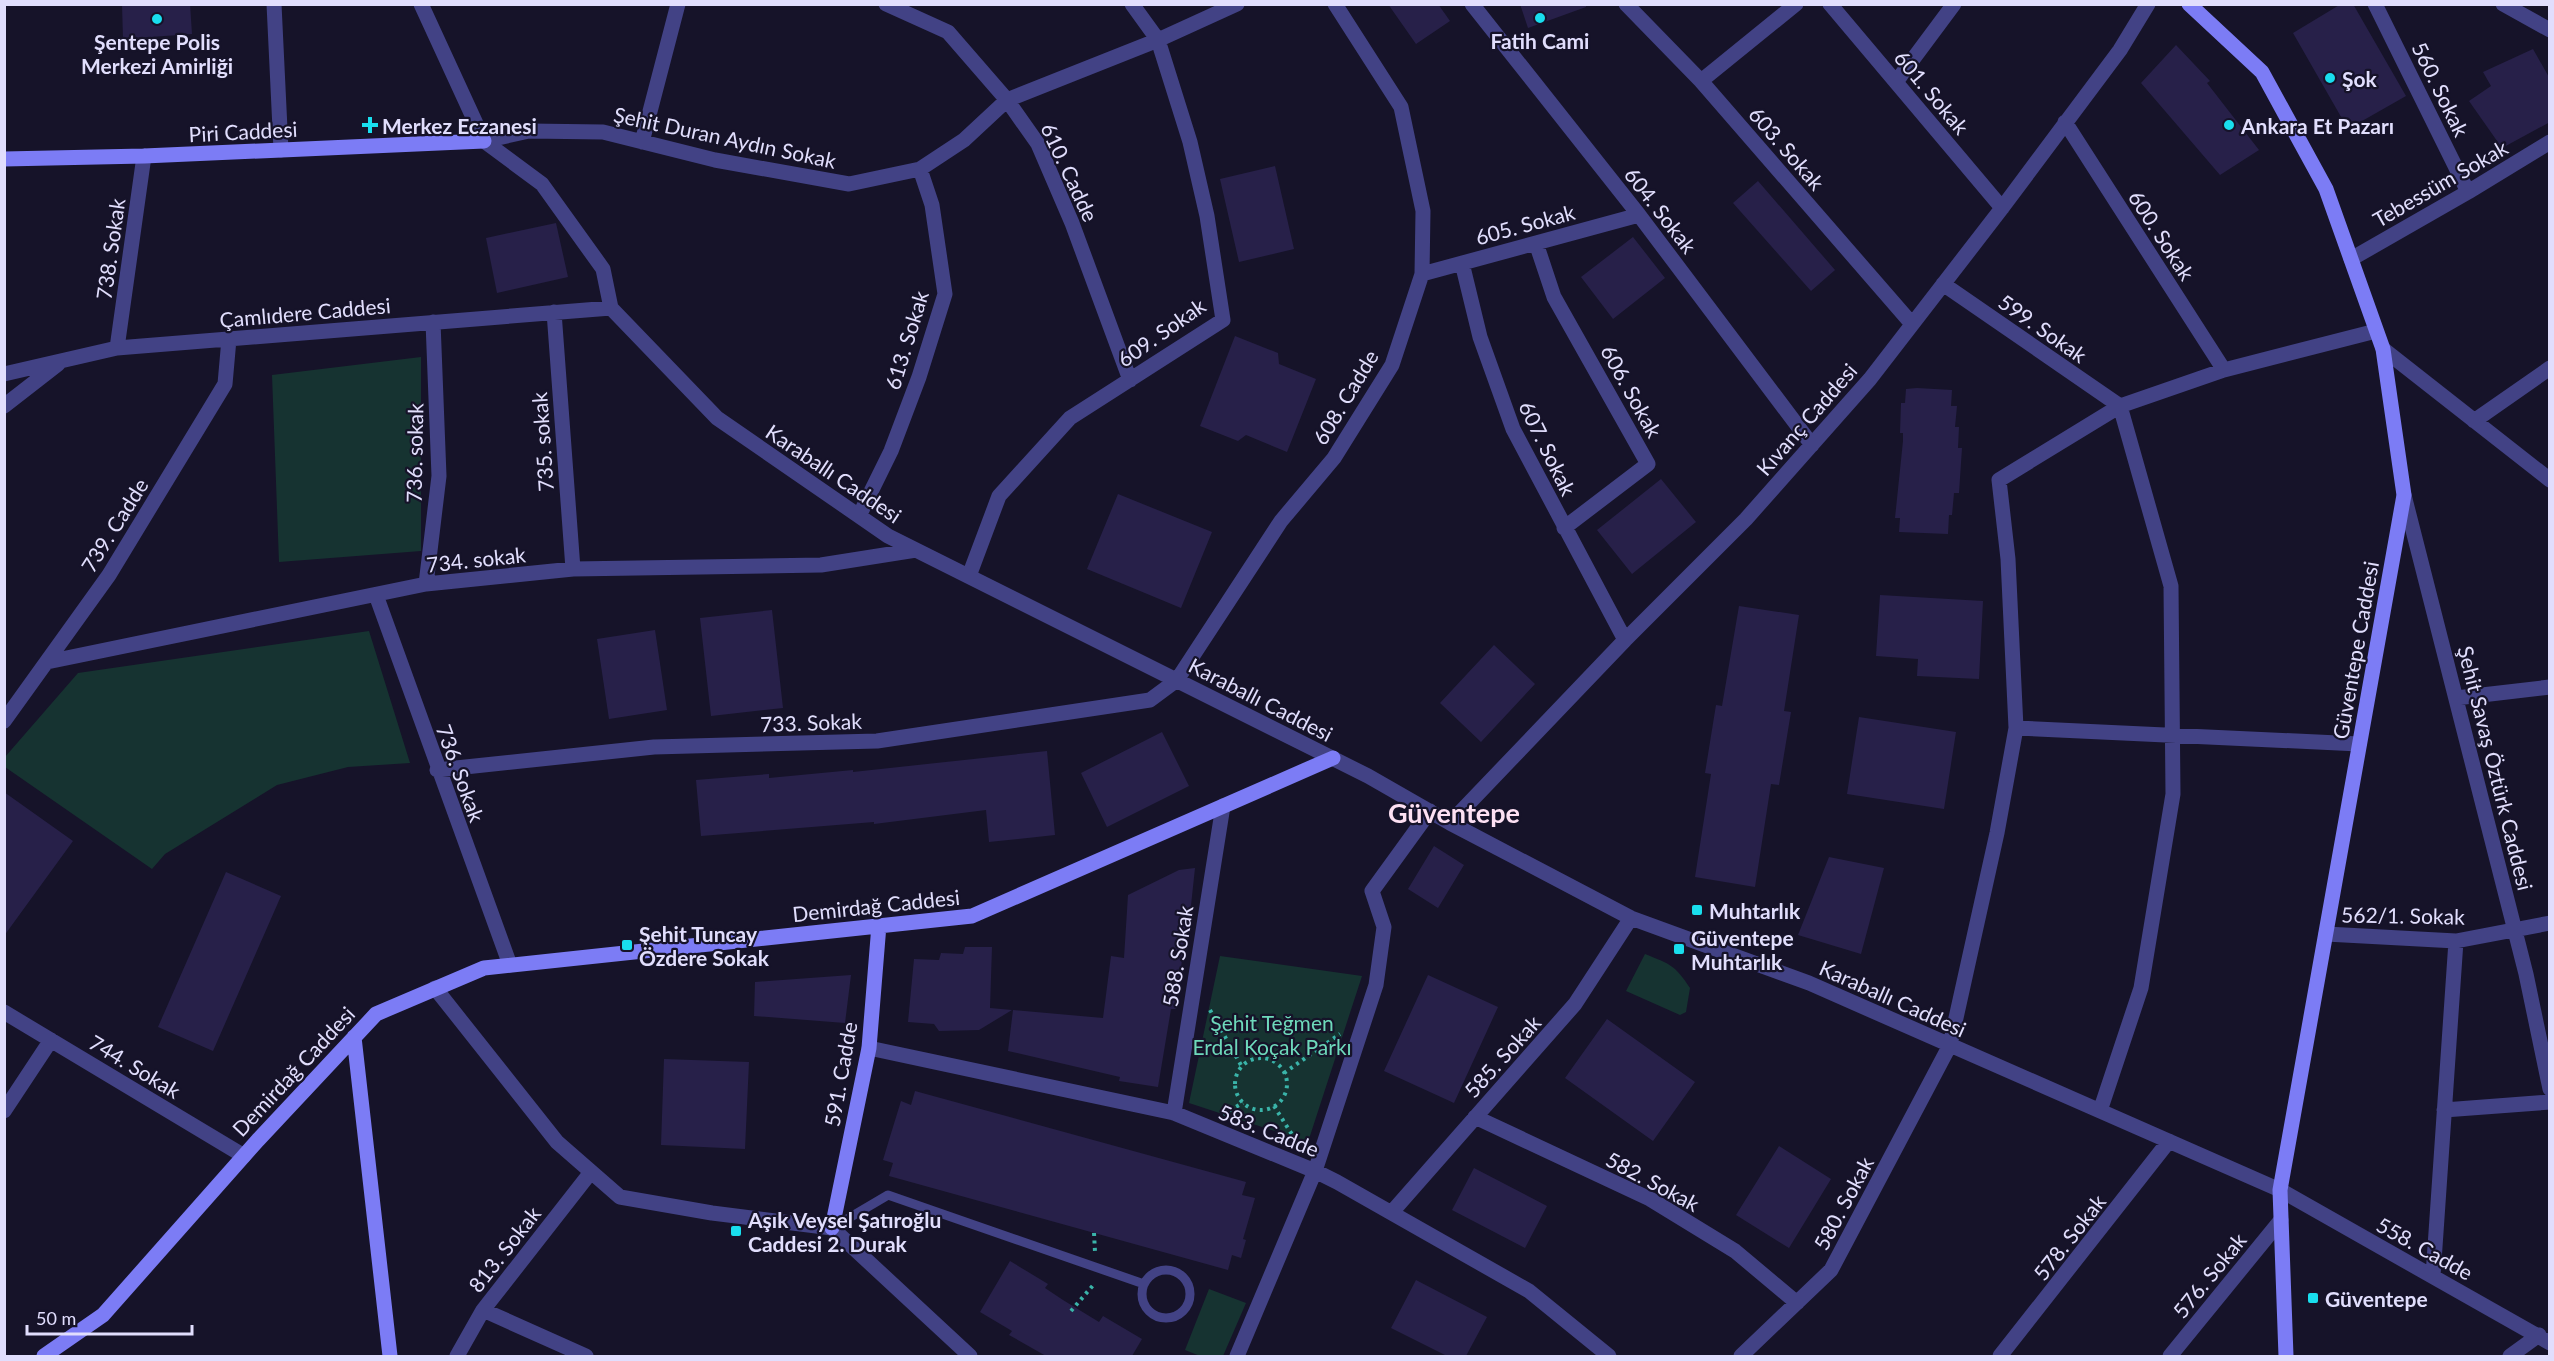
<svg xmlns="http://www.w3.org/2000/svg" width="2554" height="1361" font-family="Lato,sans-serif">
  <rect width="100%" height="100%" fill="#161329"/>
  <path fill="#163331" d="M421 357V551L279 562 272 375Z
    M369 631 410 763 348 767 277 785 165 854 152 869 5 767V757L78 673Z
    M1645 954C1670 964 1675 965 1690 988L1686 1012 1680 1015 1626 991Z
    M1220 956 1362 976 1308 1142 1189 1103Z
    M1209 1289 1246 1303 1223 1356H1200L1185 1350Z"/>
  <path fill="#272049" d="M122 4H190L192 34 123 39Z
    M1388 4H1438L1450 21 1416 44Z
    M1520 4H1586V7L1528 28Z
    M2341 4H2353L2406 96 2348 129 2293 33Z
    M2176 45 2210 81 2207 83 2259 150 2220 175 2141 83Z
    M2533 49 2550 79V122L2502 148 2469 101 2491 86 2483 72Z
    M1275 166 1294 249 1239 262 1220 179Z
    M1758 181 1835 270 1811 291 1733 203Z
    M556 223 568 277 497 293 486 238Z
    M1633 237 1665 278 1613 319 1581 277Z
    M1235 336 1278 353 1279 364 1316 379 1287 452 1246 435 1238 441 1200 426Z
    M1917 388 1952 390 1951 406H1957L1955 427H1959L1958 448H1962L1959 493H1954L1952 515H1949L1948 534 1899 532 1900 518H1895L1903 441V433H1900L1901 403H1905L1906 389Z
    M1661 479 1696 522 1632 574 1597 530Z
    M1118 494 1212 532 1181 608 1087 569Z
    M1880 595 1983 601 1979 679 1917 676 1918 659 1876 656Z
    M1739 606 1799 615 1784 711 1791 712 1779 785 1771 784 1755 887 1695 877 1711 774 1705 773 1716 705 1722 706Z
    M772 610 783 708 711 716 700 618Z
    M655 630 667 710 609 719 597 639Z
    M1494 645 1535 684 1481 742 1440 703Z
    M1859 717 1956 732 1944 809 1847 794Z
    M1162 732 1189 786 1107 827 1081 773Z
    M1047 751 1055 835 989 842 986 810 874 824V822L701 836 696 780 769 774V778L853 770V772Z
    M4 792 73 841 4 936Z
    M1434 846 1464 865 1438 908 1408 889Z
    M1829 857 1884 868 1861 954 1798 935Z
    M1195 868 1187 943H1184L1176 1009H1171L1158 1087 1119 1081 1120 1077 1008 1051 1013 1010 1103 1018 1111 956 1124 958 1128 895 1179 870Z
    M226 872 281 896 213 1051 158 1027Z
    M965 947H992L990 1008 1012 1010 979 1030 939 1031 934 1024 908 1022 914 959 939 960 941 953 963 954Z
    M851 975 845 1023 754 1016 755 982Z
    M1428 975 1498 1007 1454 1103 1384 1071Z
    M1607 1019 1695 1082 1653 1141 1565 1078Z
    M664 1059 749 1062 745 1149 661 1145Z
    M915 1091 1246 1182 1242 1195 1255 1198 1243 1239 1246 1240 1241 1258 1232 1255 1228 1270 889 1176 893 1163 883 1160 889 1140 901 1101 911 1105Z
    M1779 1146 1831 1179 1789 1248 1736 1215Z
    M1474 1168 1547 1206 1525 1248 1452 1210Z
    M1010 1261 1048 1284 1045 1288 1063 1300 1099 1322 1103 1316 1142 1339 1132 1356H1046L1009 1335 1012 1331 980 1312Z
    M1416 1280 1487 1317 1466 1356H1447L1391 1328Z"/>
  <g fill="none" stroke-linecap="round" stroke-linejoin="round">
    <path stroke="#3ab4a9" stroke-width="4" stroke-dasharray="3 4.5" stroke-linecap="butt" d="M1210 1010 1242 1067
      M1235 1084a26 26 0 1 1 52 0a26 26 0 1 1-52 0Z
      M1284 1073 1340 1034
      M1274 1106 1298 1144
      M1223 1114 1243 1103
      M1094 1233 1095 1252
      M1071 1311 1095 1283"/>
    <path stroke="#424285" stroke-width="9" d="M832 1228 888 1195 1144 1284
      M1142 1294a24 24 0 1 1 48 0a24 24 0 1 1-48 0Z"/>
    <path stroke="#424285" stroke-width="15" d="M274 4 281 150
      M421 4 484 141 542 184 603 269 611 308 717 418 888 536 1368 776 1450 823 1631 918 1809 983 2280 1190 2550 1343
      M886 4 948 32 1007 100 1038 144 1072 223 1130 380
      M1472 4 1639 215 1812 445
      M1626 4 1701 81 1912 324
      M1830 4 2002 208
      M2375 4 2468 192
      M2503 4 2550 30
      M1701 81 1796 4
      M1896 82 1954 4
      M2065 122 2224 370
      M484 141 529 131 603 132 715 160 849 184 920 169 964 140 1007 100 1158 40 1237 4
      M642 142 678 4
      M1536 243 1554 297 1648 464 1564 528
      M2351 259 2468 192 2550 142
      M1462 263 1480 337 1513 429 1625 640
      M1422 274 1639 215
      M1943 284 2120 406 2171 586 2173 794 2141 988 2100 1111
      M554 312 573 569
      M117 348 144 156
      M2383 349 2550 480
      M4 374 117 348 611 308
      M4 406 58 364
      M2474 421 2550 368
      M2404 495 2526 974 2550 1089
      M859 516 891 451 919 377 945 294 932 205 920 169
      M969 576 999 496 1070 418 1223 320 1207 216 1190 142 1158 40 1132 4
      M426 584 439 476 433 322
      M376 595 510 965
      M47 662 426 584 573 569 821 565 916 550
      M2456 698 2550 687
      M4 721 109 575 225 384 229 339
      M2016 728 2359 744
      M437 770 654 747 877 741 1150 700 1177 680 1281 521 1334 458 1392 365 1422 274 1423 211 1401 107 1335 4
      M1450 823 1625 640 1746 519 1870 379 2002 208 2120 50 2148 4
      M2326 934 2456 941 2550 923
      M435 988 557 1142 620 1197 712 1213 832 1228 970 1356
      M4 1012 244 1156
      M869 1048 1174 1113 1315 1171 1337 1182 1529 1291 1609 1356
      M2444 1110 2550 1102
      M4 1111 51 1040
      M1174 1113 1223 806
      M1475 1117 1650 1199 1735 1251 1797 1303
      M1392 1212 1575 1004 1631 918
      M2433 1276 2456 941
      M483 1310 586 1356
      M457 1356 483 1310 591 1172
      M1237 1356 1315 1171 1376 985 1384 927 1372 891 1430 811
      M1741 1356 1831 1270 1950 1045 1997 833 2016 728 2008 559 1999 480 2120 406 2224 370 2376 331
      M2000 1356 2169 1141
      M2170 1356 2281 1220
      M2510 1356 2539 1335"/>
    <path stroke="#7c7cf5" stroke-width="15" d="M2189 4 2262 72 2326 189 2383 349 2404 495 2280 1190 2286 1356
      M4 159 144 156 484 141
      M354 1037 390 1356
      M832 1228 869 1048 879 925
      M44 1356 103 1315 258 1140 376 1014 484 968 972 916 1333 758"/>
  </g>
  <g fill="#19deee" stroke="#161329" stroke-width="2">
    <circle cx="1540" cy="18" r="6"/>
    <circle cx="157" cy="19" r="6"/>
    <circle cx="2330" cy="78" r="6"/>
    <path d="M367 116h6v6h6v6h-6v6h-6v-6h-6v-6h6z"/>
    <circle cx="2229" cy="125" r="6"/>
    <rect x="1691" y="904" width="12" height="12" rx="3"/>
    <rect x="621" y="939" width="12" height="12" rx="3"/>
    <rect x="1673" y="943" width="12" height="12" rx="3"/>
    <rect x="730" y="1225" width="12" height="12" rx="3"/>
    <rect x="2307" y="1292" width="12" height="12" rx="3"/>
  </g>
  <g text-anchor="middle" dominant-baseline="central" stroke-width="4.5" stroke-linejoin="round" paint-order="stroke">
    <g font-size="21" font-weight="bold" fill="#e1defd" stroke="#161329" text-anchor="start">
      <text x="1540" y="40" text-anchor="middle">Fatih Cami</text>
      <text x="157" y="41" text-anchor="middle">Şentepe Polis<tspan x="157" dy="24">Merkezi Amirliği</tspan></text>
      <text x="2342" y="78">Şok</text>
      <text x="382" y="125">Merkez Eczanesi</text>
      <text x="2241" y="125">Ankara Et Pazarı</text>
      <text x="1709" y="910">Muhtarlık</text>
      <text x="639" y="933">Şehit Tuncay<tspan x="639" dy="24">Özdere Sokak</tspan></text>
      <text x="1691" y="937">Güventepe<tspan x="1691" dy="24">Muhtarlık</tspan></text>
      <text x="748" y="1219">Aşık Veysel Şatıroğlu<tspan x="748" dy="24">Caddesi 2. Durak</tspan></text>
      <text x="2325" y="1298">Güventepe</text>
    </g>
    <g font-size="21" fill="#e1defd" stroke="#161329">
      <text transform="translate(2441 89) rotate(64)">560. Sokak</text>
      <text transform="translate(1932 92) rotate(50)">601. Sokak</text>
      <text transform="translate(243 131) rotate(-3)">Piri Caddesi</text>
      <text transform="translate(725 137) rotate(12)">Şehit Duran Aydın Sokak</text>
      <text transform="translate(1787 148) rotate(49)">603. Sokak</text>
      <text transform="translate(1070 172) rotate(65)">610. Cadde</text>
      <text transform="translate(2440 183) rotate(-30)">Tebessüm Sokak</text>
      <text transform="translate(1661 210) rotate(52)">604. Sokak</text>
      <text transform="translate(1525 224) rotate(-15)">605. Sokak</text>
      <text transform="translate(2162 235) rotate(57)">600. Sokak</text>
      <text transform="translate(110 249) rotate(-82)">738. Sokak</text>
      <text transform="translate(305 312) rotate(-5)">Çamlıdere Caddesi</text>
      <text transform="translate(2043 328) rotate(35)">599. Sokak</text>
      <text transform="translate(1161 332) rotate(-35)">609. Sokak</text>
      <text transform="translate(906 340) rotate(-73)">613. Sokak</text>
      <text transform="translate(1632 391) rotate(61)">606. Sokak</text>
      <text transform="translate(1345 397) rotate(-59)">608. Cadde</text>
      <text transform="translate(1806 419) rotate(-49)">Kıvanç Caddesi</text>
      <text transform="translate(542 442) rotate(-94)">735. sokak</text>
      <text transform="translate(1548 448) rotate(64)">607. Sokak</text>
      <text transform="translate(414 453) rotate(-89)">736. sokak</text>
      <text transform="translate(834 473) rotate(34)">Karaballı Caddesi</text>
      <text transform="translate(114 525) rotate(-58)">739. Cadde</text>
      <text transform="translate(476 559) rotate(-6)">734. sokak</text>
      <text transform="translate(2355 650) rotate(-80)">Güventepe Caddesi</text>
      <text transform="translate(1261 699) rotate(27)">Karaballı Caddesi</text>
      <text transform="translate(811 722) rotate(-2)">733. Sokak</text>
      <text transform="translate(2496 768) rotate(76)">Şehit Savaş Öztürk Caddesi</text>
      <text transform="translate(461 773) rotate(70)">736. Sokak</text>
      <text transform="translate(876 905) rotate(-6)">Demirdağ Caddesi</text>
      <text transform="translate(2403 915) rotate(1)">562/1. Sokak</text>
      <text transform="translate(1177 956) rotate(-81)">588. Sokak</text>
      <text transform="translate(1893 998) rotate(24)">Karaballı Caddesi</text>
      <text transform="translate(1502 1056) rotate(-48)">585. Sokak</text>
      <text transform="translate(135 1066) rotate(31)">744. Sokak</text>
      <text transform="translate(293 1071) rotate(-47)">Demirdağ Caddesi</text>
      <text transform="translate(840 1074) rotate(-80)">591. Cadde</text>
      <text transform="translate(1269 1130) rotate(22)">583. Cadde</text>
      <text transform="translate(1653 1181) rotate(28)">582. Sokak</text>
      <text transform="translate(1843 1203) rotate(-62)">580. Sokak</text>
      <text transform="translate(2069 1237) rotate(-52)">578. Sokak</text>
      <text transform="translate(2425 1248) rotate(29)">558. Cadde</text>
      <text transform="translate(504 1249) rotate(-52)">813. Sokak</text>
      <text transform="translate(2209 1275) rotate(-51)">576. Sokak</text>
    </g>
    <g font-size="21" fill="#6ed9bb" stroke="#161329">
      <text x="1272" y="1022">Şehit Teğmen<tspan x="1272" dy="24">Erdal Koçak Parkı</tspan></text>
    </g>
    <g font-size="27" font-weight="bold" fill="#fde0f3" stroke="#161329">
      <text x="1454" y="812">Güventepe</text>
    </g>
  </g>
  <rect width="2554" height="1361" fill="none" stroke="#e1defd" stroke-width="12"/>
  <path d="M27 1325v9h165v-9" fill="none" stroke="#e1defd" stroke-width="3"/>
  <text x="36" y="1325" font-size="18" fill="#e1defd" stroke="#161329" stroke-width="4.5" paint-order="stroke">50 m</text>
</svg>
